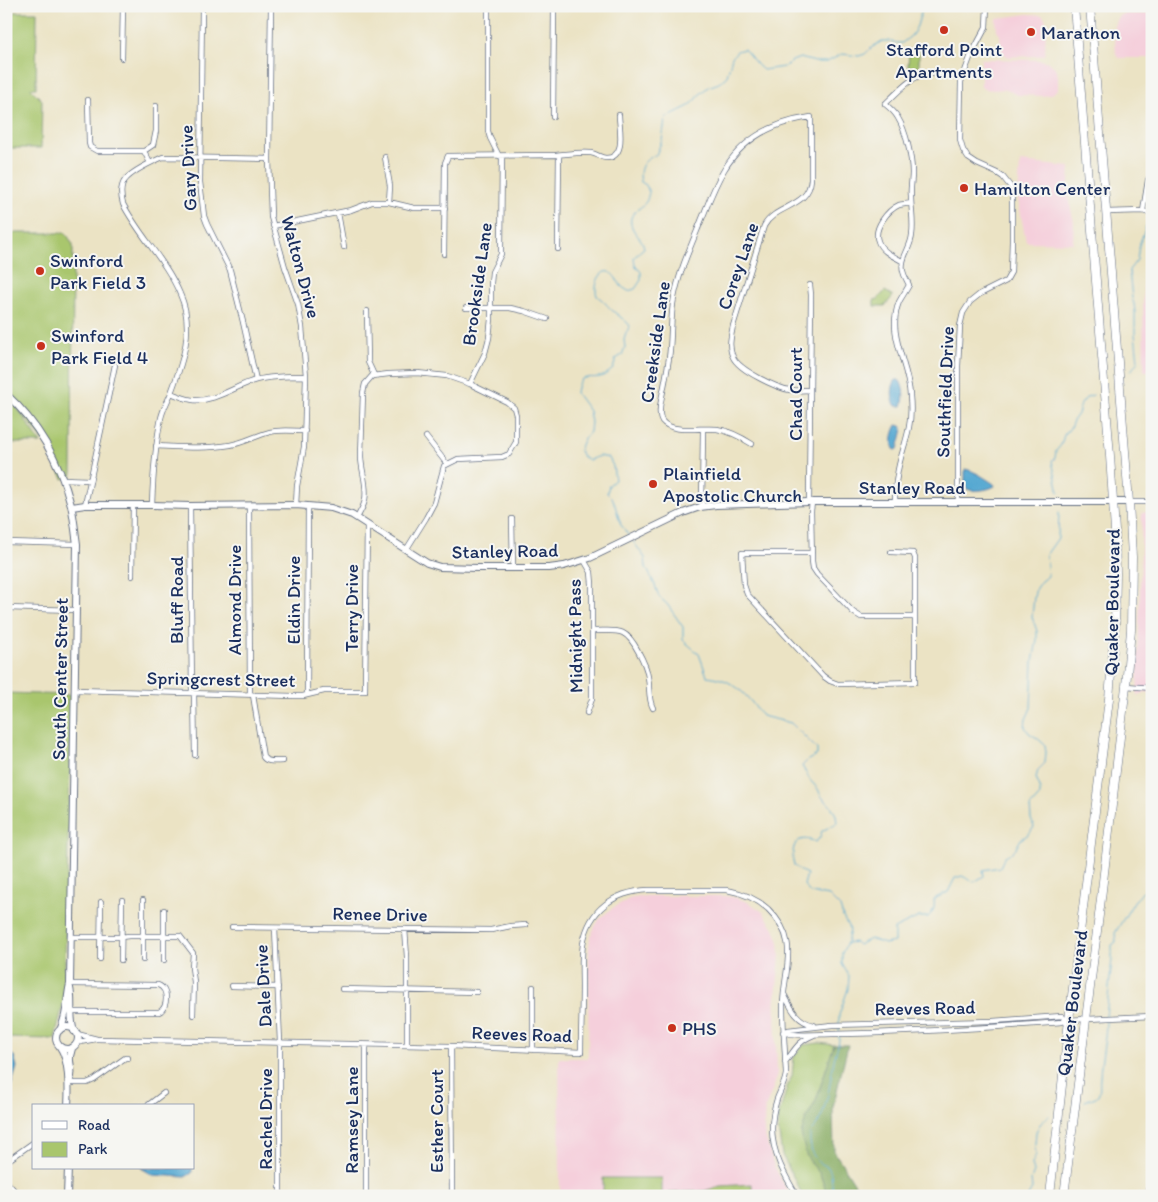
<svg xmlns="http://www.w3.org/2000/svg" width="1158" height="1202" font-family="Itim,sans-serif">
  <rect width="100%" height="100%" fill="#f6f6f2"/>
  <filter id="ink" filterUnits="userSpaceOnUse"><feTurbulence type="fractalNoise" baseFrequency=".02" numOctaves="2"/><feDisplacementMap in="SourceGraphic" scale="10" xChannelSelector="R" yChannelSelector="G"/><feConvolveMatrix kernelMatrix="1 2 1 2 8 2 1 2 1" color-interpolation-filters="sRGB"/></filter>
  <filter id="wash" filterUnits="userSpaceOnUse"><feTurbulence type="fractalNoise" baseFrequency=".0096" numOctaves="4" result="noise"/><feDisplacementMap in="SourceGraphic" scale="20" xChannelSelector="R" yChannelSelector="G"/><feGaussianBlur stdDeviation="1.12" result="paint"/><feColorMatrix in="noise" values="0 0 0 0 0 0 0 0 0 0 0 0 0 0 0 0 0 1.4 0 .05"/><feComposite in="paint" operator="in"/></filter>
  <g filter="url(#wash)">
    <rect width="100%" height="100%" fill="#ebe3c4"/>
    <path fill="#f5cfdb" d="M1028 14 1042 15 1045 18 1046 24 1045 52 1044 55 1039 56 1008 57 1001 51 1000 35 997 31 996 19 998 18Z
      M1122 14H1152V58H1119L1116 55 1114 26 1117 18Z
      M981 59 1041 60 1048 62 1056 68 1058 76V89L1052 94 1043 96 1018 95 1004 89 995 90 984 89 981 87Z
      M1020 162 1070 167 1068 197 1074 222 1073 243 1026 242 1018 199Z
      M1152 221V371H1144L1143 313 1144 262 1149 227Z
      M1152 511V693L1145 692 1137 696 1142 513Z
      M646 896H725L737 898 750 903 763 912 774 928 779 942 780 954 775 1009 777 1073 775 1083 765 1109 764 1130 765 1136 774 1166 790 1196H560L559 1058H588L589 947 590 938 594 928 600 918 614 907 631 898Z"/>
    <path fill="#a9c66d" stroke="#627a66" d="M6 12H37L36 88H30L42 100 41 148H6Z
      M909 50H919V67H908Z
      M6 233H66L73 245 72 476 63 479 48 446 11 399 41 443H6Z
      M885 291 893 296 885 306H874V300L878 299Z
      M6 693 72 695 64 1000 55 1039 6 1038Z
      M819 1043 834 1045 815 1103 806 1119 820 1174 828 1196H803L782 1155 778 1128 779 1114 788 1084 792 1076 794 1056 803 1045Z
      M603 1178H662V1196H603Z
      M752 1184V1196H668V1193L704 1191 720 1186Z"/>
    <path fill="#86ab60" stroke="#506d5f" d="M834 1045H848L833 1107 834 1151 861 1194 863 1196H828L820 1174 811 1163 806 1155 801 1134 806 1119 815 1103Z"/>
    <path fill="#57a9d2" stroke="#396c98" d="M896 380H899C904 385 905 399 902 406H896C891 400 891 386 896 380Z
      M897 425 901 426 903 429 898 449 896 450 894 449C891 442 893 432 897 425Z
      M965 469C975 471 985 478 994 484L995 486C988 490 974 492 967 489L965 484Z
      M6 1052 14 1056 17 1067 8 1096 6 1098Z
      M141 1168H192V1173L185 1177 153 1175Z"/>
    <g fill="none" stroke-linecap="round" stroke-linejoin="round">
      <path stroke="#57a9d2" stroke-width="1" d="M1131 371 1138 361 1135 334V312L1134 304 1132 298 1129 270 1137 260 1139 245 1151 214
        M1059 492 1052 461 1055 458 1056 451 1061 445 1064 435 1070 428 1073 421 1078 414 1081 404 1087 397 1093 395
        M629 536 621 525 613 499 607 493 609 485 615 480 613 466 609 458 599 456 589 460 583 457 579 450 583 440 590 432 591 422 589 411 576 393C579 370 590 381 603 376 606 375 610 371 613 369L616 359 622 355 625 347 624 340 626 333 630 326C627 321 622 319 618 315 609 309 606 302 597 296 595 290 596 281 600 276 609 264 617 280 621 286 623 288 627 290 628 291L635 289 641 280V272L635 265 634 258 639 252 644 248C643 239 635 235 632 227 626 212 642 210 647 200 647 200 649 193 649 192L646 185 641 182C638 168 643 160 656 155L662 140 665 120 669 116 689 106 696 100 700 94 708 87 719 83 727 76 732 57 737 51 744 49C751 56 755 64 763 70L784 67 792 61 800 58 815 62H827L842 54 859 56 865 54 871 48 882 41H888L898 43H902L911 36 914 32 917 26 923 6
        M633 541 645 558 646 567 655 585 659 597 667 604 683 627V640L699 654 707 676C734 679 747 695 762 716L791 723 817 749V755L808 760 802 766 810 780 818 789 821 796 831 806 836 815 837 823 822 831 820 837 816 842C804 837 794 838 793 853 792 856 793 861 794 865 797 869 802 872 807 874L804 885 810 893 829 896 840 907 843 917 850 930 847 943 842 953V964L849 976 848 989 839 1015V1031
        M848 943 855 942 858 945 870 939 885 944 894 942V929L919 917H928C934 911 935 907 934 899L948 892 955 878 962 876 974 882 984 876 983 870 1000 867 1005 856 1011 853 1016 848 1021 839 1029 834 1034 827 1031 819 1030 807 1040 796V788L1036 778 1038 770 1045 763 1046 752 1045 745 1037 738 1029 733 1025 727 1026 719 1031 708 1033 662 1037 640V631L1032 617 1034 597 1036 588 1041 581 1048 576 1046 555 1058 538 1059 512
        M1106 1017 1112 959V945L1116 942 1115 933 1135 900C1142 896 1141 888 1152 888
        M1085 1101 1098 1096C1101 1090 1099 1084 1100 1077 1101 1058 1106 1040 1106 1021
        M835 1196 833 1193 831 1173 828 1167 818 1162 812 1153 810 1142V1133L817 1125 822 1115 828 1095 834 1060 839 1041V1035
        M1028 1196 1032 1189 1031 1180 1034 1172 1032 1164 1036 1155 1035 1144 1036 1132 1040 1124 1049 1116"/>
    </g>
  </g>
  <g filter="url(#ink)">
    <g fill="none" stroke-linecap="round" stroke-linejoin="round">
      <defs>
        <path id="street" d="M202 6 200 182 204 216 207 224 230 270 243 322 256 380
          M271 6 269 159 271 217 285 267 298 304 302 327 306 376 304 447 297 486 296 505
          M488 6V131L490 138 499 156
          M122 58 123 6
          M88 100 89 143 90 147 97 151H144L153 145 156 131V106
          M553 117 554 6
          M144 151 150 163
          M385 157 390 186 389 202
          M1143 211 1152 214
          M1106 212 1143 211 1148 180 1152 174
          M338 213 344 247
          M273 226 351 210 372 202H389L414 208H445
          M558 249 559 155
          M444 254 445 163 448 156 556 155C568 154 580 152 591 153 597 154 601 158 606 158 627 158 619 127 619 115
          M902 261C893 256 881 251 878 241 873 228 888 210 899 205 903 204 908 204 911 203
          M466 308H510L524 311 547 319
          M367 311 368 362 374 375
          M470 384 485 353 489 338 491 319V283L492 272 501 254V250L502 156
          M171 393C178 396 186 399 193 400 215 402 235 386 256 380 272 376 289 376 306 376
          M426 437 447 464
          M752 444C741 437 730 431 717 429 702 427 672 434 662 421 661 419 660 417 660 414 659 408 661 401 662 396 665 383 667 371 669 358 672 338 670 318 674 298 679 273 689 250 699 226 707 207 713 188 724 170 743 138 775 122 811 117V179C809 208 776 204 764 226L733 326C731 336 728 347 733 357 739 370 776 388 790 390 797 391 804 390 810 390
          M156 446C180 447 206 449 230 445 244 443 257 435 270 432 281 429 294 431 305 431
          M63 479 90 480
          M809 502 811 295 810 285
          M812 502 811 511 812 561 813 568 817 574 853 612 861 617H914
          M958 502V366L960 326 963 313 970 302 980 294 1006 281 1011 272 1012 241V191L1010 186 1003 177 997 173 977 164 968 158 963 150 960 140 961 82 971 55 986 27 987 6
          M1129 502H1152
          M895 503C895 494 895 485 897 476 899 459 906 444 909 427 911 417 911 406 910 396 909 364 886 335 899 302 902 296 906 291 909 285 907 280 904 276 903 271 900 258 911 248 912 235 914 222 911 209 911 196 910 189 912 181 912 173 912 158 906 131 898 118 895 112 890 108 885 104 915 75 920 67 963 78
          M85 505 115 365
          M152 505C153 475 155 447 161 418 163 409 168 401 171 393 183 361 195 327 180 294 166 261 139 235 123 204 121 197 120 187 125 180 133 170 152 162 163 157L269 159
          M190 506 192 693
          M249 506 250 695
          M702 507 703 429
          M357 518C360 512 364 506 365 500 368 485 361 471 361 456L363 393 365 384 372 376 389 374 417 373 447 376 470 384 507 402 514 408 516 415V442L509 454 502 457 458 459 444 466 434 503 426 518 406 550
          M512 519 513 568
          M6 542 77 544
          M812 553H742L744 585 747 594 823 676 830 681 838 684 915 682V558L913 553 891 552
          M584 560 591 572 592 584V699L587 713
          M132 576 133 505
          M6 608 75 610
          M592 631C617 631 625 626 638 651 643 660 647 668 648 677 650 688 648 699 653 708
          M1126 686 1152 688
          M75 690 294 696H303L324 691H365L367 525
          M194 693 195 755
          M307 694 308 506
          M253 695 263 757C267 763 276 761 283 761
          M232 927 491 930 511 926 526 925
          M275 928 280 1042V1196
          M405 929 407 957V1045
          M70 937H121L129 936H180L193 953 192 968 194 982 193 1015
          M100 959 101 902
          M121 960 122 900
          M143 960V900
          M164 960V910
          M70 984 158 985C169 989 168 1008 159 1012H72
          M232 986 278 987
          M533 987V1050
          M342 989 477 992
          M784 994C791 1008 797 1022 814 1025
          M783 1032C792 1037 821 1034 832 1034 909 1033 986 1028 1062 1022L1066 1020 1152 1016
          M783 1032 788 1030 832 1025 993 1021 1062 1016 1066 1020
          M77 1034 97 1039 451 1046 581 1052C581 1030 582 1008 582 987 582 973 581 958 583 944 589 909 614 892 648 890H727C743 893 756 898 768 909 801 941 784 967 783 1005 783 1022 784 1038 785 1055 785 1061 786 1068 786 1074 785 1083 780 1091 777 1099 774 1108 772 1120 772 1129 772 1153 785 1176 797 1196
          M366 1045V1196
          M75 1046 80 1042 96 1039
          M451 1046 452 1196
          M785 1062C796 1049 797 1042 814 1035
          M69 1083H87L94 1080 125 1058H128
          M147 1106 164 1093
          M6 1163 10 1159 34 1142
          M6 1181 19 1196
          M1144 1196 1152 1184"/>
        <path id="secondary" d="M6 394C39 424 60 463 71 505 74 518 75 531 77 544L70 984C66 1001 68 1014 60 1030
          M72 507 85 505H152L190 506 296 505 331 508 352 515 427 563 440 567 478 568H549L564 566 590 558 683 513 700 507 716 505 809 502H1129
          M70 988C73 1001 69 1019 74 1031
          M56 1038a11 11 0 1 1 22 0a11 11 0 1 1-22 0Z
          M60 1047C70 1061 69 1089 68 1106
          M70 1080C74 1070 69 1065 70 1057 70 1055 72 1050 72 1048
          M67 1196 68 1168"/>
        <path id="primary" d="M1050 1196 1069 1020 1109 699 1115 624 1116 574 1115 531 1110 456 1074 6
          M1064 1196 1100 907 1126 686 1131 630 1132 557 1129 502 1090 6"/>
      </defs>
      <use href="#street" stroke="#646e82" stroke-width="6"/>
      <use href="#secondary" stroke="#646e82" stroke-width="8"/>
      <use href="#primary" stroke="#646e82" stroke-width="9"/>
      <use href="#street" stroke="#fff" stroke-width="4.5"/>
      <use href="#secondary" stroke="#fff" stroke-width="6"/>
      <use href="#primary" stroke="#fff" stroke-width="8"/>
    </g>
  </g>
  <g fill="#c8321e" stroke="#f6f6f2" stroke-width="2">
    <circle cx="944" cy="30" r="5"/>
    <circle cx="1031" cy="32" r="5"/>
    <circle cx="964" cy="188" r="5"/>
    <circle cx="40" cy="271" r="5"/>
    <circle cx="41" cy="346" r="5"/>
    <circle cx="653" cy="484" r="5"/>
    <circle cx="672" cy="1028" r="5"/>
  </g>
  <g text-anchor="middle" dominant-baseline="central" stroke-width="4" stroke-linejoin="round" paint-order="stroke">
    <g font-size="19" fill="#1b2f5e" stroke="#f6f6f2" text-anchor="start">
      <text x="1041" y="32">Marathon</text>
      <text x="944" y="49" text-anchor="middle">Stafford Point<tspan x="944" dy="22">Apartments</tspan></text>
      <text x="974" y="188">Hamilton Center</text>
      <text x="50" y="260">Swinford<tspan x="50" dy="22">Park Field 3</tspan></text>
      <text x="51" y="335">Swinford<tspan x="51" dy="22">Park Field 4</tspan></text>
      <text x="663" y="473">Plainfield<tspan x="663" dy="22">Apostolic Church</tspan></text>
      <text x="682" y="1028">PHS</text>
    </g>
    <g font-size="19" fill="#1b2f5e" stroke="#f6f6f2">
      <text transform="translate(188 168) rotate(-93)">Gary Drive</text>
      <text transform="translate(738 266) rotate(-71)">Corey Lane</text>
      <text transform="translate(301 267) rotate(75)">Walton Drive</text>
      <text transform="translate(477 284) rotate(-82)">Brookside Lane</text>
      <text transform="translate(655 342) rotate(-82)">Creekside Lane</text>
      <text transform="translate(945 392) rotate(-88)">Southfield Drive</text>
      <text transform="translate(795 394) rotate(-90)">Chad Court</text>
      <text x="912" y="487">Stanley Road</text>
      <text transform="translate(505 551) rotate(-1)">Stanley Road</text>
      <text transform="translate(176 600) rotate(-90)">Bluff Road</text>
      <text transform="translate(234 600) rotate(-90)">Almond Drive</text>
      <text transform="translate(293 600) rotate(-90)">Eldin Drive</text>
      <text transform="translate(1112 602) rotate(-89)">Quaker Boulevard</text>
      <text transform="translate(351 608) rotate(-90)">Terry Drive</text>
      <text transform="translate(575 636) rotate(-91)">Midnight Pass</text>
      <text transform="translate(60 679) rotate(-89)">South Center Street</text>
      <text transform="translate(221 679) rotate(1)">Springcrest Street</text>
      <text transform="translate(380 914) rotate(1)">Renee Drive</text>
      <text transform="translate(263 986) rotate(-93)">Dale Drive</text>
      <text transform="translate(1072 1003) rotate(-83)">Quaker Boulevard</text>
      <text transform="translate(925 1008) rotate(-1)">Reeves Road</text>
      <text transform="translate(522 1034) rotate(2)">Reeves Road</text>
      <text transform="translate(265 1119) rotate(-90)">Rachel Drive</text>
      <text transform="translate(351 1120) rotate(-90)">Ramsey Lane</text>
      <text transform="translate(436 1121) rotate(-90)">Esther Court</text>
    </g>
  </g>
  <rect width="1158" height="1202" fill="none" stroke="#f6f6f2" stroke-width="25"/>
  <rect x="32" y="1104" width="162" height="65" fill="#f6f6f2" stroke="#9ea6b7"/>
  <rect x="42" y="1121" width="25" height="8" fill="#ffffff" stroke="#9ea6b7"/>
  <text x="78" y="1130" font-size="15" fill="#1b2f5e">Road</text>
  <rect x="42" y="1142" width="25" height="15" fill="#a9c66d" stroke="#9ea6b7"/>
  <text x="78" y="1154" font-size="15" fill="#1b2f5e">Park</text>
</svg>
